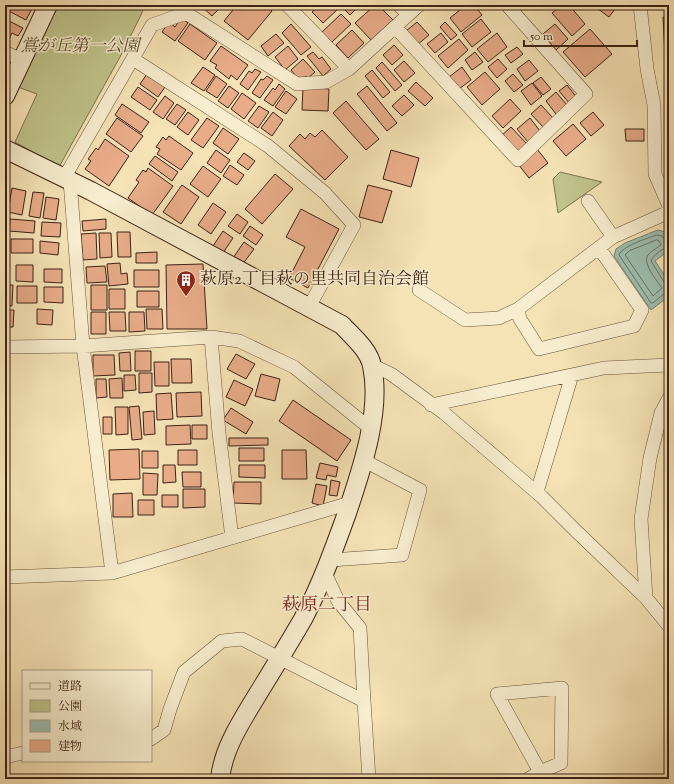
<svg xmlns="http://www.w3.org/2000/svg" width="674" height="784" font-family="'Sorts Mill Goudy','Noto Serif JP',serif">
  <rect width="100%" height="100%" fill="#f5e3b5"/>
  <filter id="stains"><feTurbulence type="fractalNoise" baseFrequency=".005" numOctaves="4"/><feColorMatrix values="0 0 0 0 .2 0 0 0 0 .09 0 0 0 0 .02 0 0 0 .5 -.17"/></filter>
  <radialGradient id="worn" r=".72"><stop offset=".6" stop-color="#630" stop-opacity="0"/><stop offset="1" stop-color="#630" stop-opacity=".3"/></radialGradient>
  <path fill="#c0c38b" stroke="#7e7250" d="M55 5H143L142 13 120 57 59 167 15 142 37 94 15 86Z
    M560 172 602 182 558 213 553 179Z"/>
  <path fill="#9cbeaf" stroke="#767f71" d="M658 230 665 232 669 241V250L655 261 669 282V296L651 310 614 256 616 249 625 243Z"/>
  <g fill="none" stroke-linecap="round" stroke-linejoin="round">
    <path stroke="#6c7062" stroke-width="1" d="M657 240 659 241 661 245C657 248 651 251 648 255 642 263 657 281 662 288L653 296 625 255 629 251Z
      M669 241 665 240 662 236 657 235C648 238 622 246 619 255L651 303H653L665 293H669
      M669 247C663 248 653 255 651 261L664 282 669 284"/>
  </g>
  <path fill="#e8ac89" stroke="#3d2114" d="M5 5H34L26 20 5 9Z
    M200 5H223L212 16Z
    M237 5H265L272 11 248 40 224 21Z
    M319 5H336L339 8 323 23 312 12Z
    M340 5H360L350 15Z
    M375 5H378L393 20 371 40 355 23Z
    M466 5H474L482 15 461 32 450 18Z
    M562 5H569L585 24 572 36 552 13Z
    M595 5H618L609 17 594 6Z
    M341 14 351 24 332 42 322 32Z
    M663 17H669V93H667Z
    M181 18 188 23 175 41 162 32 169 22 175 27Z
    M5 19 23 28 18 36 12 33 7 43H5Z
    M481 19 491 32 472 47 462 34Z
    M417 22 429 35 417 45 406 31Z
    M445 22 457 35 451 40 440 27Z
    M190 24 217 43 205 60 178 41Z
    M291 24 311 47 301 55 282 33Z
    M555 24 568 39 556 50 543 34Z
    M590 29 612 54 585 77 563 52Z
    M352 30 364 43 348 58 336 45Z
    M441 33 448 42 435 53 427 44Z
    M497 33 507 47 488 62 477 49Z
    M276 34 284 43 268 56 261 46Z
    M459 39 468 50 448 68 438 56Z
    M394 45 403 55 392 65 383 55Z
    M221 46 248 65 237 80 231 75 229 79 215 68 217 65 210 61Z
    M288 46 298 59 285 70 275 57Z
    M517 47 523 54 511 63 505 55Z
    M313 52 319 59 322 57 331 69 323 76 307 56Z
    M475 52 483 62 472 70 465 60Z
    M303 59 315 72 308 78 306 76 300 81 291 70Z
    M498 59 507 69 497 78 488 67Z
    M529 60 538 71 525 81 517 69Z
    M404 61 415 73 404 82 394 70Z
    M382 62 402 85 395 91 376 68Z
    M203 67 215 75 204 91 191 83Z
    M462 67 471 80 459 89 449 77Z
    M255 69 261 72 248 90 240 84 249 71 252 73Z
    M372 70 390 92 383 98 365 76Z
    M485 72 500 89 482 105 467 87Z
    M147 74 165 87 158 97 140 84Z
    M513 74 523 85 514 92 505 81Z
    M216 76 227 84 217 98 206 91Z
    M267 76 273 80 260 98 252 93 261 79 263 80Z
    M541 77 551 89 543 95 533 83Z
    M416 82 433 98 425 106 408 91Z
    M532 83 542 96 531 105 521 91Z
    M279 84 285 89 273 106 264 100 273 88 275 90Z
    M567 85 577 98 570 104 559 91Z
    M229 86 239 93 228 108 218 101Z
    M367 86 397 123 387 131 357 94Z
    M138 87 157 100 150 110 131 97Z
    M303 87 329 89 328 111 302 110Z
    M286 91 297 99 286 114 275 107Z
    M556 92 567 105 556 114 546 101Z
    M242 93 256 103 244 119 231 109Z
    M404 95 414 105 402 116 392 106Z
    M165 96 174 103 163 119 153 112Z
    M510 99 521 111 503 128 492 116Z
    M346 101 379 139 366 150 333 113Z
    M122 104 149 122 141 133 115 115Z
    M177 104 186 110 175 125 166 119Z
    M541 105 554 119 544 128 531 114Z
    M259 106 269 112 258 128 248 121Z
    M188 112 199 120 188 135 177 127Z
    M273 112 283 120 272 136 261 128Z
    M593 112 604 125 591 136 580 123Z
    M117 118 143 136 131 152 106 134Z
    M207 118 219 126 203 148 191 140Z
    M530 118 540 131 528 142 517 129Z
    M573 124 586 139 566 156 553 141Z
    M511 127 527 144 517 153 501 136Z
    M223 128 239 139 228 154 213 143Z
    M625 129H644V141H626Z
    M322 130 348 157 325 180 289 146 300 134 305 139 310 133 315 137Z
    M169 136 193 153 181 170 157 154 160 149 156 147 163 137 166 140Z
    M105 139 129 156 109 186 85 169 91 161 88 159 96 148 98 150Z
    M537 149 548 163 529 178 518 164Z
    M216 150 230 160 221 173 207 163Z
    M391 150 419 158 411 187 383 179Z
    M244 153 255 161 248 170 237 162Z
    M155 156 178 172 172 181 149 164Z
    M230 165 244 175 237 185 223 176Z
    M203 166 221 179 208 197 190 184Z
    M148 168 173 186 152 215 128 198 139 182 136 180 143 170 146 172Z
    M275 174 293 189 262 224 245 209Z
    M182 185 199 197 181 224 163 212Z
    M368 185 392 191 382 223 359 217Z
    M12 188 26 191 22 215 8 212Z
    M33 192 44 193 40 218 29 216Z
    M46 197 59 199 56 220 43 218Z
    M213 203 226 212 211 234 198 225Z
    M301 209 339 229 308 288 289 278 305 247 286 237Z
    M237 214 248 222 240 234 228 226Z
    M10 219 35 221 34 233 9 231Z
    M106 219V229L83 231 82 221Z
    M42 222 61 223 60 237 41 236Z
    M250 226 263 235 256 245 243 236Z
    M223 231 233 238 223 253 213 246Z
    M117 232H130L131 257H118Z
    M96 233 97 259 83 260 81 234Z
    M99 233H111L112 257 100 258Z
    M11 239H33V253H11Z
    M40 241 59 243 58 255 40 253Z
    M244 242 254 249 242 265 233 258Z
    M157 252V263H136V253Z
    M5 261H8V280H5Z
    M120 263 121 274 127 273 128 284 109 286 107 264Z
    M203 264 207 329H167L166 265Z
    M16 265H33V282L16 281Z
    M105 266 107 282 87 283 86 267Z
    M44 269H62V283L44 282Z
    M134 270H159V287H134Z
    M5 285H13L12 306 5 305Z
    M91 285H107V310H91Z
    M17 286H37V303H17Z
    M44 287H63V303L44 302Z
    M109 289H125V309H109Z
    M137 291H159V307H137Z
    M37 309 53 310 52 325 37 324Z
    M146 309H162L163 329H147Z
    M5 310H14L13 327H5Z
    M91 312H106V334H91Z
    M109 312H125L126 331H110Z
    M129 312H144L145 331 129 332Z
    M135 351H151V371H135Z
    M130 352 131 371H120L119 353Z
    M236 354 255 364 246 379 227 369Z
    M93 355H114L115 375 93 376Z
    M171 359H191L192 383H172Z
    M154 362H169V386H155Z
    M139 373H152V392L139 393Z
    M261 374 280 379 275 401 255 396Z
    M124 375H135L136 390 124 391Z
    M122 378 123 398H110L109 379Z
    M96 379H106L107 397 96 398Z
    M234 380 253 389 245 406 226 397Z
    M201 392 202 416 177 417 176 393Z
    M171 393 173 419 157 420 156 394Z
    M293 400 351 440 337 461 279 421Z
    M139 406 142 439 132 440 129 407Z
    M115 407H128V434L116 435Z
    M231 408 253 422 246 434 223 420Z
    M154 411 155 434 144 435 143 412Z
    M103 417H112V434H103Z
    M190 425 191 444 166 445V426Z
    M192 425H207V439H192Z
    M229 438H268V445L229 446Z
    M239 448H264V461H239Z
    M139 449 140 479 110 480 109 450Z
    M178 450H197V465H178Z
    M282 450H306L307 479H282Z
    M142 451H158V468H142Z
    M320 463 338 467 336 477 327 475 326 480 316 478Z
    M163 465H175L176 482 163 483Z
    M239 465H265V478L239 477Z
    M182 472H201V487H183Z
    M143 473 158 474 157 495H143Z
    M331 480 340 482 337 496 329 495Z
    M234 482H261V504L233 503Z
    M316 484 327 486 323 506 312 503Z
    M183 489H205V507L183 508Z
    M132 493 133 517H113V494Z
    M162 495H178V507H162Z
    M138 500H154V515H138Z"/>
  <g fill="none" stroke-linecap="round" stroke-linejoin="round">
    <defs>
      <path id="street" d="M287 5 349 69 419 5
        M399 5 408 15
        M640 5 647 69 654 105 655 174 669 206
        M395 27 518 160 586 94 507 5
        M5 52 21 60
        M133 59 268 146 325 193 354 225 309 307
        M64 178 152 25 186 13 297 84 326 82 349 69
        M70 181 83 346 112 573 350 503
        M588 201 613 237 669 212
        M599 248 642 310 634 326 539 349 520 319 518 309 613 237
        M419 290 465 320 499 318 518 309
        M211 337 219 433 232 538
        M5 347 83 346 211 337 239 341 294 367 371 429
        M372 365 391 374 444 413 542 497 575 530 646 598 669 626
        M431 405 604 368 669 365
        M537 492 572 375
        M331 560 402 555 420 490 363 460
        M325 573 338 601 360 628 364 701
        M5 577 112 573
        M646 598 641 519 650 458 661 413 669 398
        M151 739 164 730 170 709 184 672 222 641 242 639 364 701 369 779
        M5 757 23 753
        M528 779 540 772 561 763 562 688 497 694 540 772"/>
      <path id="secondary" d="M5 96 48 5
        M5 149 91 191 342 325C353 337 369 350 372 366 382 411 361 471 347 513 334 549 321 585 303 619 288 645 272 671 256 697 241 722 223 749 220 779"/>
    </defs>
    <use href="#street" stroke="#6b523c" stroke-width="14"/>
    <use href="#secondary" stroke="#3d2114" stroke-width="20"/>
    <use href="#street" stroke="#f8edcf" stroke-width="13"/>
    <use href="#secondary" stroke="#f8edcf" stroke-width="18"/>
  </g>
  <defs>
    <symbol id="building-pin" viewBox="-11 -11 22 30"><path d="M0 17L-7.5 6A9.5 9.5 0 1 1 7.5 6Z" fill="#8f2418" stroke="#f8edcf"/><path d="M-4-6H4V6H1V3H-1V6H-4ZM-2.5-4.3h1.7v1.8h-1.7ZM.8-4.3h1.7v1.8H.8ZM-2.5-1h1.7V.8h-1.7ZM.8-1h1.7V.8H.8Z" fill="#fff"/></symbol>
  </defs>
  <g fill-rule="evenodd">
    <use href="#building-pin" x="175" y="269" width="22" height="30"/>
  </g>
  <g text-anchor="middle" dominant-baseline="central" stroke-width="3" stroke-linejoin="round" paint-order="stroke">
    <g font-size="17" font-style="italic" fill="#5e4a32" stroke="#f8edcf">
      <text x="80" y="47">鴬が丘第一公園</text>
    </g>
    <g font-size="17" fill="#3d2114" stroke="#f8edcf" text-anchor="start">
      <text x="200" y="280">萩原2丁目萩の里共同自治会館</text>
    </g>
    <g font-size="18" fill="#7a1f14" stroke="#f8edcf">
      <text x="327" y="606">萩原二丁目</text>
    </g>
  </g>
  <rect width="674" height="784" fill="none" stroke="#f5e3b5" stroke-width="20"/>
  <rect x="6" y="6" width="662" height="772" fill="none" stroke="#3d2114" stroke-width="2"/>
  <rect x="10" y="10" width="654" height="764" fill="none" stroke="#3d2114"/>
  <rect x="22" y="670" width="130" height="92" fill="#f8edcf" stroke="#ad9b84"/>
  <rect x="30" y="683" width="20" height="6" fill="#f8edcf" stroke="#ad9b84"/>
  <text x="58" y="690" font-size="12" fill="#3d2114">道路</text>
  <rect x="30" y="700" width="20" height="12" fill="#c0c38b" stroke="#ad9b84"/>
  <text x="58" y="710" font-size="12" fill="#3d2114">公園</text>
  <rect x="30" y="720" width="20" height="12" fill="#9cbeaf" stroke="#ad9b84"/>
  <text x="58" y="730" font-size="12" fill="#3d2114">水域</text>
  <rect x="30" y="740" width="20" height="12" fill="#e8ac89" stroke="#ad9b84"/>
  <text x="58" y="750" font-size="12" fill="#3d2114">建物</text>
  <path d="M524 40v6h113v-6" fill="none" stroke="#3d2114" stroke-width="2"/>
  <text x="530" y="40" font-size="12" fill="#3d2114" stroke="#f8edcf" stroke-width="3" paint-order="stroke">50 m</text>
  <rect width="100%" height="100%" filter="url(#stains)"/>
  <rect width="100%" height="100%" fill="url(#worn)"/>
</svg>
